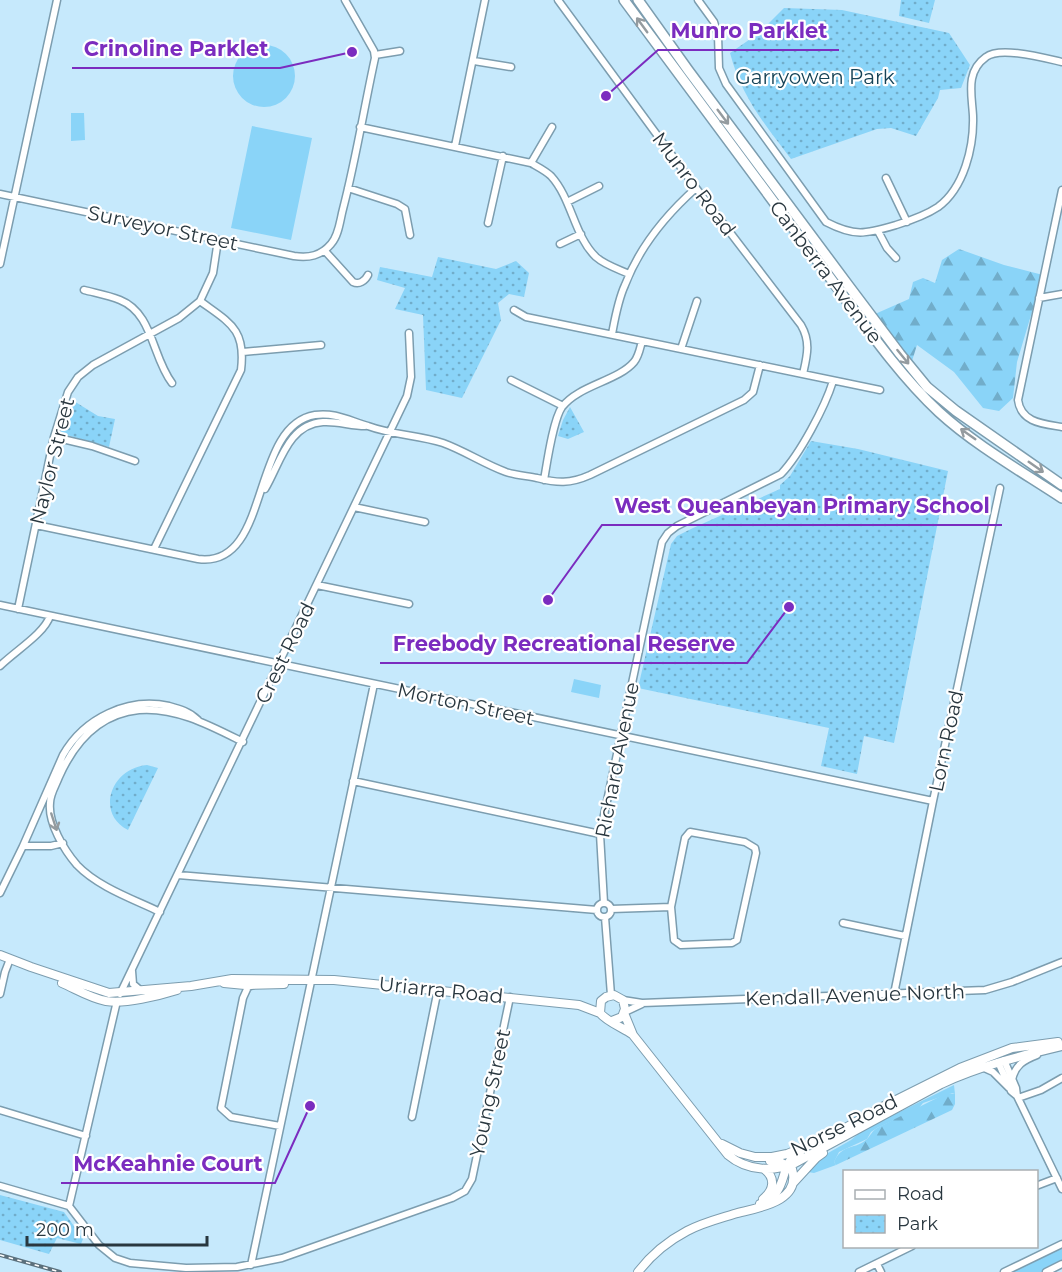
<svg xmlns="http://www.w3.org/2000/svg" width="1062" height="1272" font-family="Montserrat,sans-serif">
  <defs>
    <pattern id="forest-firs" width="22" height="20" patternUnits="userSpaceOnUse" patternTransform="scale(1.5)"><rect width="22" height="20" fill="#8ad4f8"/><path d="M5 1l3.5 6h-7zM16 11l3.5 6h-7z" fill="#71adca"/></pattern>
    <pattern id="park-dots" width="8" height="8" patternUnits="userSpaceOnUse" patternTransform="scale(1.5)"><rect width="8" height="8" fill="#8ad4f8"/><path d="M2 2h.1M6 6h.1" fill="none" stroke="#71adca" stroke-width="1.8" stroke-linecap="round"/></pattern>
  </defs>
  <rect width="100%" height="100%" fill="#c6e9fc"/>
  <path fill="#8ad4f8" d="M233 76a31 31 0 1 1 62 0a31 31 0 1 1-62 0Z
    M71 113H84L85 140 71 141Z
    M252 126 312 138 291 240 231 228Z
    M574 679 601 685 599 698 571 692Z
    M954 1085 955 1094 952 1093 923 1103 918 1109 877 1128 871 1132 867 1139 839 1152 834 1162 836 1165 814 1173 808 1172 821 1157 851 1140 863 1130Z
    M1062 1247V1262L1041 1272H1010Z"/>
  <path fill="url(#forest-firs)" d="M959 249 1004 265 1043 275 1017 362 1013 398 999 411 983 408 954 372 917 345 912 361 875 314 909 299 913 282 923 278 935 283 942 260Z
    M947 1093 955 1094V1104L952 1110 836 1165 834 1162C842 1143 856 1150 867 1139 871 1135 872 1131 877 1128Z"/>
  <path fill="url(#park-dots)" d="M901 0H935L929 23 899 16Z
    M784 8 842 10 949 33 970 65 961 88 940 90 938 98 916 136 891 128 877 129 791 159C764 123 742 98 730 53L759 33Z
    M438 257 496 269 516 261 529 273 524 297 509 294 498 303 501 320 462 398 426 390 423 315 395 309 405 288 377 280 380 267 432 277Z
    M69 398 98 416 115 419 109 447 60 433Z
    M570 407 584 432 568 439 558 436 563 420Z
    M811 441 858 449 948 471 894 743 864 736 857 774 821 766 829 728 638 688 671 544 677 536 693 528 780 489V485L790 476Z
    M147 765 158 768 128 830C95 813 111 768 147 765Z
    M0 1195 64 1212 83 1239 81 1244 57 1238 49 1254 0 1240Z"/>
  <g fill="none" stroke-linecap="round" stroke-linejoin="round">
    <defs>
      <path id="minor" d="M558 0 696 188 801 325C811 342 807 356 803 374
        M698 0 714 22 718 35 719 68 726 84 826 222C855 237 865 234 896 225 909 221 926 215 938 207 964 188 974 147 973 116 972 95 965 72 986 57 1000 46 1044 58 1062 62
        M375 55 400 51
        M474 61 511 67
        M360 127 531 163C538 167 546 171 551 176 572 199 574 236 596 257 605 265 618 269 629 274
        M455 146 485 0
        M531 163 552 127
        M886 178 907 222
        M348 188 397 204 405 209 410 235
        M1062 190 1018 400C1021 423 1044 424 1062 427
        M0 194 294 256C309 258 321 256 331 244 339 235 340 220 343 209 356 159 364 108 375 58L374 51 345 0
        M567 202 599 186
        M488 223 503 156
        M878 231 887 248 896 258
        M560 244 581 234
        M325 251 353 282C359 285 365 281 368 275
        M0 264 57 0
        M84 290C95 293 108 295 120 300 153 313 152 357 172 383
        M1039 298 1062 294
        M514 310 526 317 880 390
        M612 334C615 318 618 300 625 285 639 248 667 214 696 188
        M681 349 697 301
        M243 352 321 345
        M511 380 563 406
        M54 437 92 446 135 461
        M544 480C547 463 553 420 562 407 579 385 618 381 634 362 639 356 640 348 642 341
        M265 489C280 464 288 424 323 422 337 421 351 426 365 426
        M354 507 425 522
        M36 525 198 559C272 569 249 426 315 415 335 412 350 421 368 426 392 435 419 435 443 443 465 451 484 464 506 472 515 475 527 476 537 478 557 483 570 484 590 475L744 400 753 392 760 365
        M154 549 241 370C246 329 230 323 200 301
        M317 585 409 604
        M0 605 933 801
        M18 609 54 437 68 392 78 377 93 365 179 318 200 301 213 273 218 240
        M0 666C15 651 44 634 50 616
        M353 781 600 834
        M690 832 745 842 755 848 756 853 738 935 737 940 732 943 681 945 674 940 671 907 685 838Z
        M23 846 63 755C84 718 128 697 169 706 180 709 190 712 198 720
        M178 875 597 910
        M0 893 23 846H51L63 843
        M597 910a7 7 0 1 1 14 0a7 7 0 1 1-14 0Z
        M604 903 600 834 662 542 668 533 677 526 781 474C800 454 825 407 833 381
        M611 909 671 907
        M160 912C133 899 98 887 77 865 64 850 48 823 50 803 50 794 56 785 59 777 74 743 99 714 139 710 176 707 211 726 243 742
        M605 917 611 995
        M843 923 905 936
        M132 971 133 984 140 990
        M253 985 248 987 243 998 221 1108 231 1117 280 1126
        M0 994 5 972 10 959
        M120 994 407 396 411 377 409 333
        M894 994 933 801 1000 488
        M623 1000 642 1003 985 990 1012 982 1062 962
        M625 1012 642 1004
        M1004 1060 1016 1088 1017 1096 1062 1189
        M998 1062 1011 1091 1017 1096
        M982 1067 993 1072 1009 1088
        M1012 1080C1015 1065 1024 1060 1037 1055
        M1018 1098 1041 1090 1062 1078
        M0 1110 86 1136
        M412 1117 438 989
        M0 1186 69 1206 99 1245 115 1258 130 1263 186 1268 237 1267 282 1258 452 1198 465 1191 472 1179 510 997
        M1036 1186 1057 1178
        M69 1206 117 1001
        M877 1264 881 1272
        M251 1265 374 684
        M859 1272 912 1246
        M1004 1272 1062 1244
        M1046 1272 1062 1264"/>
      <path id="major" d="M0 955 31 967 109 993 191 986 232 979 334 980 579 1005 600 1013
        M62 983C76 989 90 998 106 1001 125 1004 158 996 177 990
        M224 983 245 985 284 984
        M624 1013 633 1035 728 1155C747 1171 773 1172 795 1163L941 1084C980 1066 1020 1056 1062 1046
        M612 1021 622 1017 625 1009 623 1000 614 995 606 997 601 1001 600 1013C606 1021 623 1028 632 1034
        M722 1144 740 1153 755 1157H772L787 1154 833 1135 882 1107 960 1068 1012 1048 1058 1042
        M793 1183 816 1158 823 1153
        M763 1199C774 1190 776 1178 764 1169
        M760 1204C792 1191 776 1165 800 1152
        M638 1272C651 1255 668 1241 687 1231 702 1223 718 1219 734 1214 755 1208 802 1203 792 1169L780 1162 770 1161"/>
      <path id="highway" d="M624 0C690 89 756 178 822 267 859 316 894 370 939 412 975 445 1021 471 1062 498
        M638 0 688 70 848 285 900 354 927 387 956 411 1062 485"/>
    </defs>
    <use href="#minor" stroke="#7c9daf" stroke-width="9"/>
    <use href="#major" stroke="#7c9daf" stroke-width="10"/>
    <use href="#highway" stroke="#7c9daf" stroke-width="12"/>
    <use href="#minor" stroke="#fff" stroke-width="6"/>
    <use href="#major" stroke="#fff" stroke-width="8"/>
    <use href="#highway" stroke="#fff" stroke-width="9"/>
    <defs>
      <path id="rail" d="M0 1255 60 1272"/>
    </defs>
    <use href="#rail" stroke="#5b707c" stroke-width="4"/>
    <use href="#rail" stroke="#fff" stroke-width="1.5" stroke-dasharray="4.5" stroke-linecap="butt"/>
  </g>
  <defs><path id="oneway-shaft" d="M-6 0H5M1.5-3L5.5 0L1.5 3" fill="none" stroke-width="1.6" stroke-linecap="round" stroke-linejoin="round" transform="scale(1.5)"/></defs>
  <g stroke="#949b9f">
    <use href="#oneway-shaft" transform="translate(642 25) rotate(-126)"/>
    <use href="#oneway-shaft" transform="translate(723 117) rotate(53)"/>
    <use href="#oneway-shaft" transform="translate(903 357) rotate(51)"/>
    <use href="#oneway-shaft" transform="translate(968 434) rotate(-145)"/>
    <use href="#oneway-shaft" transform="translate(1036 467) rotate(35)"/>
    <use href="#oneway-shaft" transform="translate(54 822) rotate(72)"/>
  </g>
  <g text-anchor="middle" dominant-baseline="central" stroke-width="4.5" stroke-linejoin="round" paint-order="stroke">
    <g font-size="20" fill="#164357" stroke="#fff">
      <text x="815" y="77">Garryowen Park</text>
    </g>
    <g font-size="20" fill="#29373f" stroke="#fff">
      <text transform="translate(694 184) rotate(53)">Munro Road</text>
      <text transform="translate(163 228) rotate(12)">Surveyor Street</text>
      <text transform="translate(826 272) rotate(53)">Canberra Avenue</text>
      <text transform="translate(52 461) rotate(-76)">Naylor Street</text>
      <text transform="translate(285 653) rotate(-64)">Crest Road</text>
      <text transform="translate(466 704) rotate(12)">Morton Street</text>
      <text transform="translate(946 741) rotate(-78)">Lorn Road</text>
      <text transform="translate(617 760) rotate(-79)">Richard Avenue</text>
      <text transform="translate(441 990) rotate(6)">Uriarra Road</text>
      <text transform="translate(855 995) rotate(-2)">Kendall Avenue North</text>
      <text transform="translate(490 1093) rotate(-78)">Young Street</text>
      <text transform="translate(844 1125) rotate(-26)">Norse Road</text>
    </g>
  </g>
  <path fill="none" stroke="#7b2cbf" stroke-width="2" d="M606 96L658 50H839M352 52L280 68H72M548 600L602 525H1002M789 607L747 663H380M310 1106L275 1183H61"/>
  <g fill="#7b2cbf" stroke="#fff" stroke-width="2">
    <circle cx="606" cy="96" r="6"/>
    <circle cx="352" cy="52" r="6"/>
    <circle cx="548" cy="600" r="6"/>
    <circle cx="789" cy="607" r="6"/>
    <circle cx="310" cy="1106" r="6"/>
  </g>
  <g font-size="21" text-anchor="middle" font-weight="bold" fill="#7b2cbf" stroke="#fff" stroke-width="4.5" stroke-linejoin="round" paint-order="stroke">
    <text x="749" y="38">Munro Parklet</text>
    <text x="176" y="56">Crinoline Parklet</text>
    <text x="802" y="513">West Queanbeyan Primary School</text>
    <text x="564" y="651">Freebody Recreational Reserve</text>
    <text x="168" y="1171">McKeahnie Court</text>
  </g>
  <rect x="843" y="1170" width="195" height="78" fill="#ffffff" stroke="#a9afb2" stroke-width="1.5"/>
  <rect x="855" y="1190" width="30" height="9" fill="#ffffff" stroke="#a9afb2" stroke-width="1.5"/>
  <text x="897" y="1200" font-size="18" fill="#29373f">Road</text>
  <rect x="855" y="1215" width="30" height="18" fill="url(#park-dots)" stroke="#a9afb2" stroke-width="1.5"/>
  <text x="897" y="1230" font-size="18" fill="#29373f">Park</text>
  <path d="M27 1236v9h180v-9" fill="none" stroke="#29373f" stroke-width="3"/>
  <text x="36" y="1236" font-size="18" fill="#29373f" stroke="#ffffff" stroke-width="4.5" paint-order="stroke">200 m</text>
</svg>
